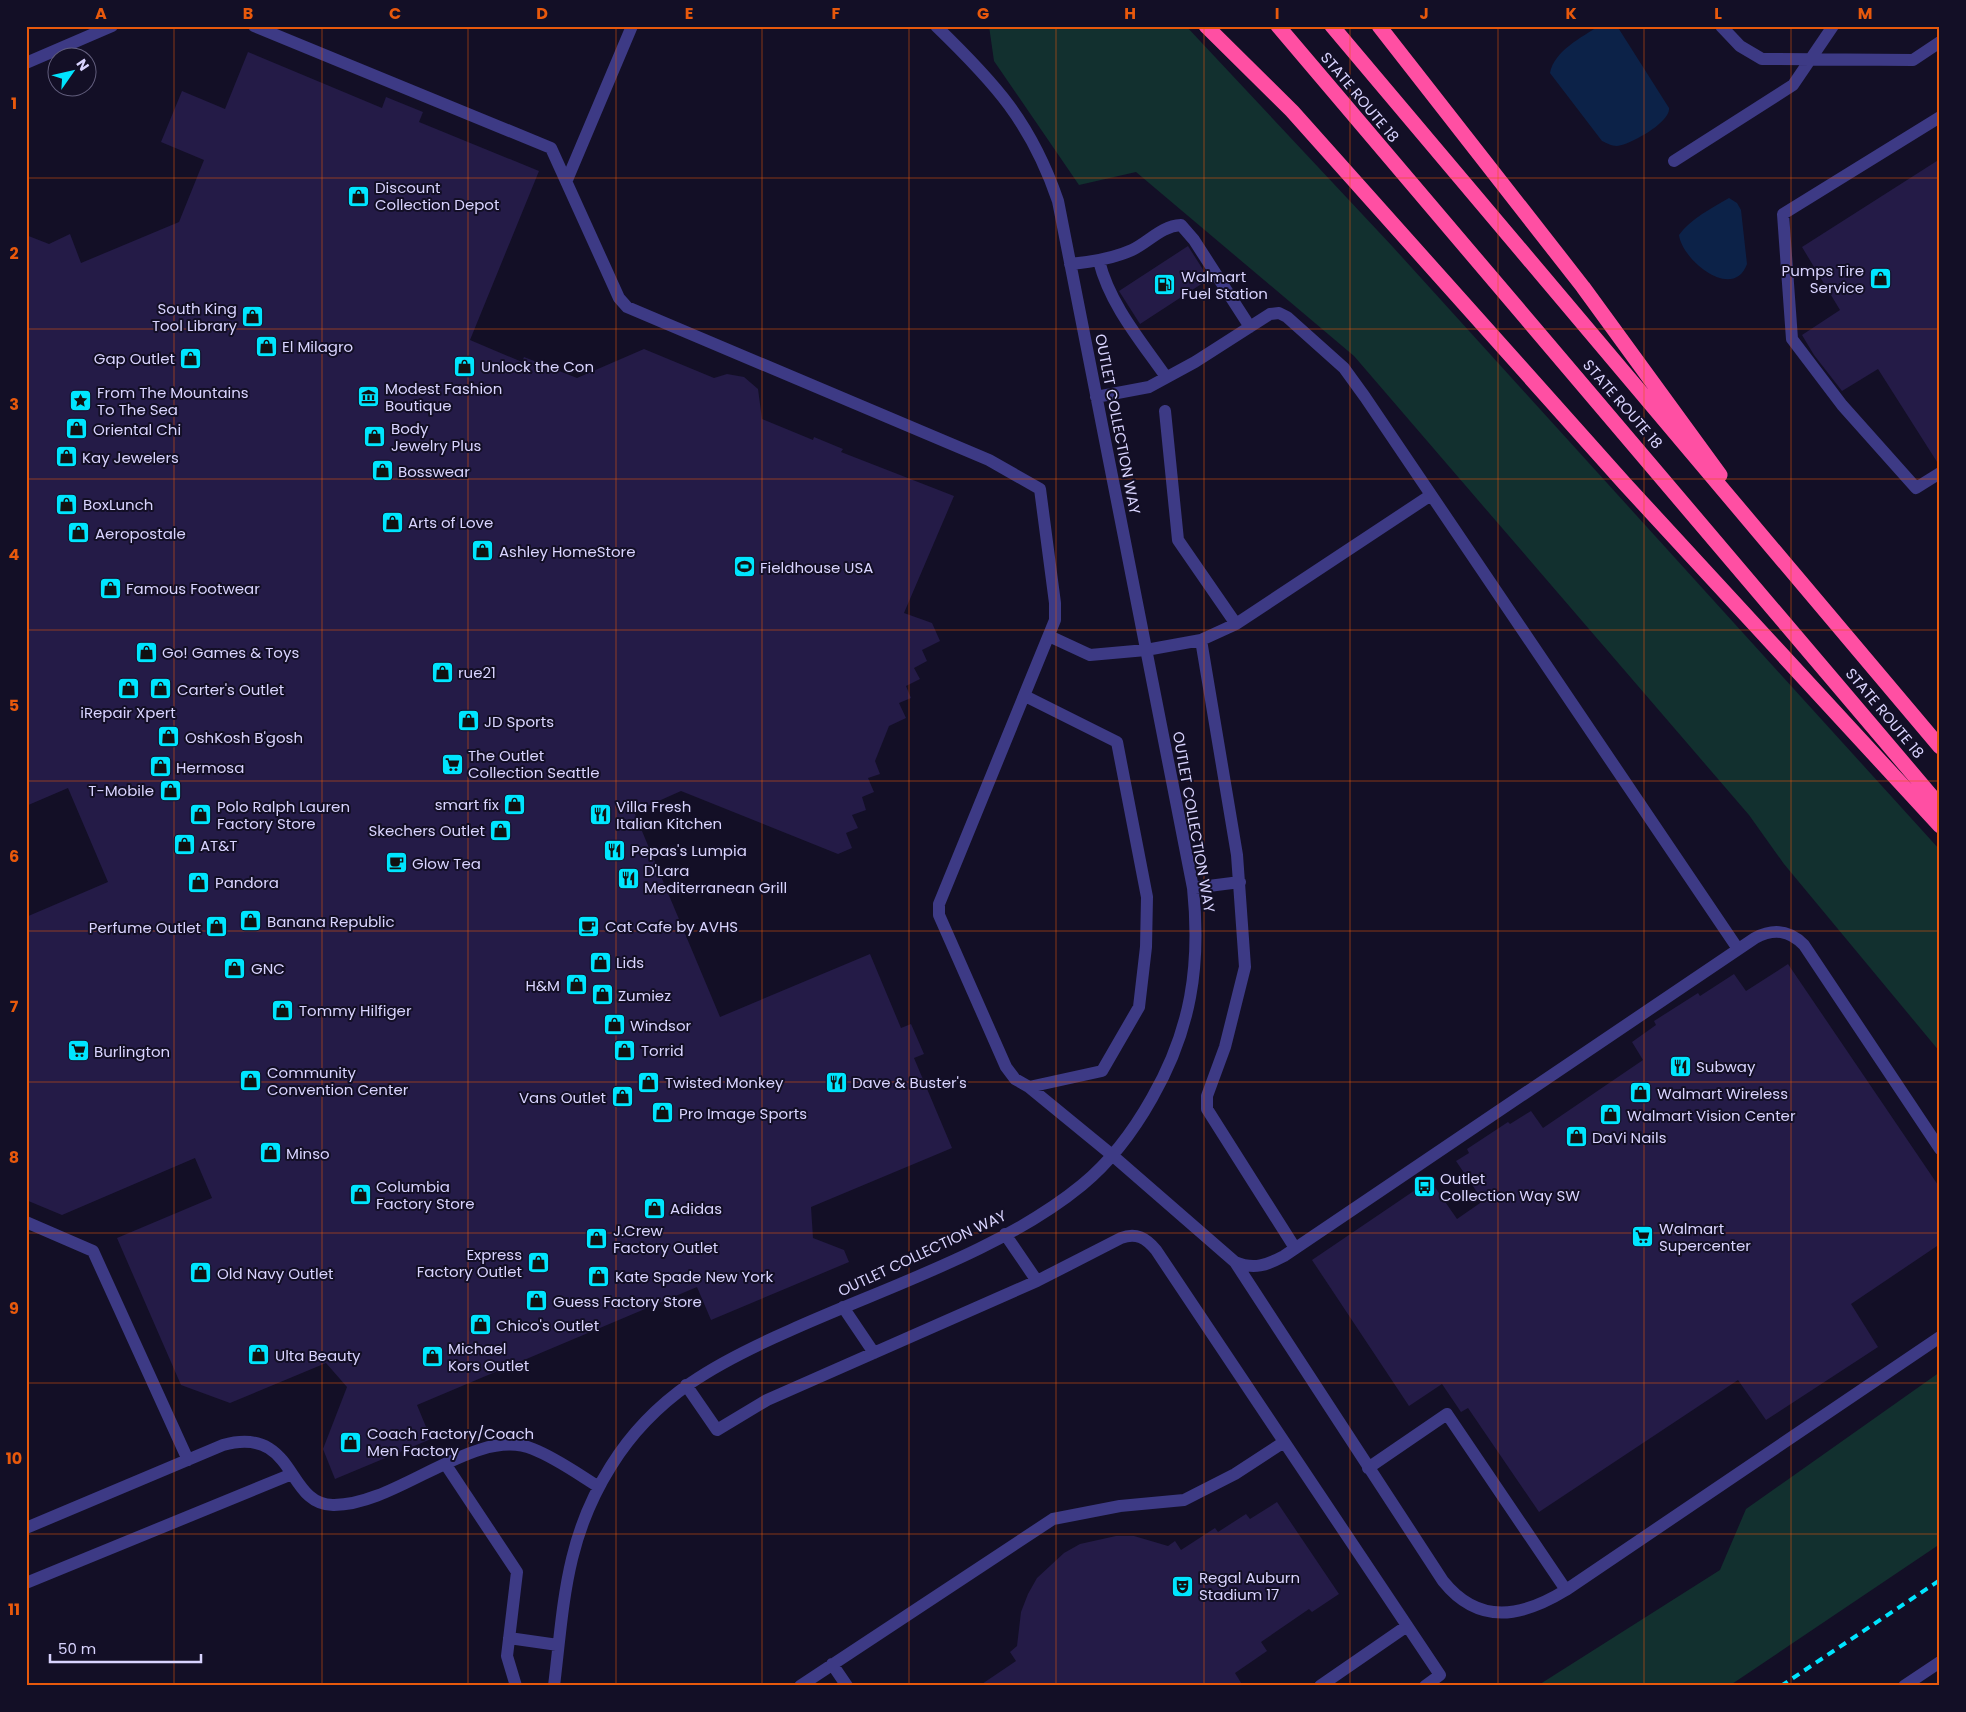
<svg xmlns="http://www.w3.org/2000/svg" width="1966" height="1712" font-family="Poppins,sans-serif">
  <rect width="100%" height="100%" fill="#130f26"/>
  <path fill="#12302f" d="M989 26H1186L1392 246 1940 850V1052L1784 864 1749 815 1354 356 1136 172 1079 185 994 61Z
    M1940 1372V1544L1729 1686H1537L1720 1570 1746 1509Z"/>
  <path fill="#0c2248" d="M1599 26H1617L1669 108C1671 122 1630 145 1617 146 1611 146 1607 143 1602 141L1550 73C1554 51 1582 37 1599 26Z
    M1729 198 1737 203 1741 210 1747 264C1733 302 1682 260 1679 235 1690 219 1712 208 1729 198Z"/>
  <path fill="#241b47" d="M248 52 382 108 386 97 423 112 419 122 539 171 470 340 522 362 524 357 577 378 644 349 714 378 727 374 744 377 758 389 762 419 813 440 814 437 843 449 841 452 954 496 904 613 932 623 940 641 922 650 927 661 914 668 920 679 906 686 911 698 899 703 906 718 889 726 875 761 880 774 868 778 874 792 862 797 866 810 852 815 858 828 846 833 852 848 838 854 681 791 634 812 720 1017 870 954 901 1028 911 1024 924 1054 914 1058 952 1148 811 1207 813 1238 844 1250 849 1262 711 1320 697 1287 417 1405 431 1439 335 1479 323 1449 347 1387 326 1363 230 1403 181 1385 117 1238 212 1198 195 1158 62 1215 26 1200V917L108 882 68 788 26 806V235L49 244 70 234 81 263 179 222 204 160 161 142 182 91 225 109Z
    M1940 159V465H1939L1878 369 1842 391 1814 355 1802 335 1840 310 1802 247Z
    M1188 246 1209 279 1140 324 1119 291Z
    M1788 964 1940 1188V1244L1851 1304 1878 1347 1766 1420 1738 1380 1539 1512 1468 1408 1461 1412 1442 1384 1409 1406 1312 1260 1430 1180 1457 1219 1483 1201 1456 1161 1469 1153 1467 1149 1508 1122 1510 1124 1531 1111 1543 1128 1643 1060 1632 1042 1656 1025 1654 1021 1698 993 1700 996 1734 974 1746 991Z
    M1277 1502 1339 1594 1312 1612 1309 1609 1261 1642 1267 1651 1235 1673 1243 1686H979L1016 1661 1010 1652 1017 1646 1021 1612 1028 1594 1037 1578 1064 1553 1080 1544 1116 1536H1134L1168 1546 1175 1541 1181 1550 1215 1528 1218 1532 1246 1514 1250 1519Z"/>
  <g fill="none" stroke-linecap="round" stroke-linejoin="round">
    <path stroke="#3d3a85" stroke-width="12" d="M254 26 551 148 619 298 627 307 989 460 1040 489 1055 603V620L939 904V915L1006 1067 1015 1079 1029 1087 1112 1155 1235 1262C1254 1270 1267 1265 1284 1256L1755 938C1774 928 1789 930 1804 945L1940 1149
      M1721 26 1740 46 1762 59 1913 60 1940 42
      M26 63 112 26
      M1940 117 1783 214 1792 339 1842 405 1916 488 1940 473
      M1674 161 1793 85 1833 26
      M567 180 632 26
      M1099 261C1110 305 1141 341 1166 377
      M1070 264C1092 262 1112 259 1132 250 1149 242 1161 226 1181 225L1194 240 1250 327
      M1096 397 1149 387 1195 362 1270 314 1279 313 1287 317 1344 368 1365 397 1738 949
      M1165 411 1178 540 1236 624
      M1049 636 1090 655 1146 650 1201 640 1236 624 1431 495
      M1201 640 1237 855 1245 967 1225 1047 1207 1096V1109L1295 1248
      M1025 696 1117 742 1147 897 1146 947 1139 1007 1102 1071 1029 1087
      M1193 888 1240 882
      M26 1222 93 1251 188 1460
      M1005 1234 1037 1281
      M1235 1262 1443 1581C1479 1626 1522 1617 1566 1590L1940 1337
      M843 1307 874 1353
      M686 1385 717 1430 767 1400 1037 1281 1121 1238C1136 1232 1146 1238 1156 1250L1440 1675 1425 1686
      M446 1465 517 1572 507 1656 516 1686
      M1368 1468 1447 1414 1566 1590
      M26 1528 223 1445C297 1425 285 1505 333 1505 397 1506 475 1425 533 1449 556 1458 578 1474 599 1487
      M26 1583 292 1474
      M509 1638 558 1645
      M832 1664 847 1686
      M554 1686C564 1603 565 1539 611 1466 655 1395 718 1362 791 1330 884 1288 1003 1250 1082 1185 1110 1162 1134 1130 1152 1098 1191 1030 1201 966 1193 888L1058 201C1031 122 995 83 936 26
      M800 1686 1053 1519 1120 1506 1184 1500 1235 1474 1284 1442
      M1320 1686 1407 1626
      M1904 1686 1940 1662"/>
    <path stroke="#ff4fa3" stroke-width="15" d="M1206 26 1292 111 1625 484 1940 826
      M1278 26 1940 806
      M1332 26 1940 747
      M1379 26 1583 287 1720 475"/>
    <path stroke="#00e5ff" stroke-width="4" stroke-dasharray="8 6" stroke-linecap="butt" d="M1781 1686 1940 1580"/>
  </g>
  <path fill="none" stroke="#e8590c" stroke-width="1" stroke-opacity="0.55" d="M174 26V1686M322 26V1686M468 26V1686M616 26V1686M762 26V1686M909 26V1686M1056 26V1686M1204 26V1686M1350 26V1686M1498 26V1686M1644 26V1686M1791 26V1686M26 178H1940M26 329H1940M26 479H1940M26 630H1940M26 781H1940M26 931H1940M26 1082H1940M26 1233H1940M26 1383H1940M26 1534H1940"/>
  <defs>
    <symbol id="shop-square" viewBox="-11 -11 22 22"><rect x="-9" y="-9" width="18" height="18" rx="4" fill="#00e5ff" stroke="#130f26"/><path d="M-5-2.5h2.3a2.7 3.5 0 0 1 5.4 0H5L5.5 6h-11ZM-1.5-2.5h3a1.5 2.3 0 0 0-3 0Z" fill="#111"/></symbol>
    <symbol id="fuel-square" viewBox="-11 -11 22 22"><rect x="-9" y="-9" width="18" height="18" rx="4" fill="#00e5ff" stroke="#130f26"/><path d="M-5.5-6h7V0h2V4h1.3V-2.5L3-4.5l.8-.8L6-3V5H2.5V1h-1V6h-7ZM-4.2-4.7v3.2H.2V-4.7Z" fill="#111"/></symbol>
    <symbol id="museum-square" viewBox="-11 -11 22 22"><rect x="-9" y="-9" width="18" height="18" rx="4" fill="#00e5ff" stroke="#130f26"/><path d="M0-6L6-3V-2H-6V-3ZM-5-1h2V3h-2ZM-1-1h2V3h-2ZM3-1h2V3H3ZM-6 4H6V6H-6Z" fill="#111"/></symbol>
    <symbol id="sight-square" viewBox="-11 -11 22 22"><rect x="-9" y="-9" width="18" height="18" rx="4" fill="#00e5ff" stroke="#130f26"/><path d="M0-6L1.8-2.2L6-1.7L2.9 1.2L3.7 5.4L0 3.3L-3.7 5.4L-2.9 1.2L-6-1.7L-1.8-2.2Z" fill="#111"/></symbol>
    <symbol id="stadium-square" viewBox="-11 -11 22 22"><rect x="-9" y="-9" width="18" height="18" rx="4" fill="#00e5ff" stroke="#130f26"/><path d="M0-5a6.5 5 0 1 0 0 10a6.5 5 0 1 0 0-10ZM-3.5-1.8h7v3.6h-7Z" fill="#111"/></symbol>
    <symbol id="supermarket-square" viewBox="-11 -11 22 22"><rect x="-9" y="-9" width="18" height="18" rx="4" fill="#00e5ff" stroke="#130f26"/><path d="M-6-5.5h2.5l.6 2H6L4.5 2H-2.5L-4.4-4H-6ZM-1.5 3.2a1.3 1.3 0 1 0 .1 0ZM3 3.2a1.3 1.3 0 1 0 .1 0Z" fill="#111"/></symbol>
    <symbol id="restaurant-square" viewBox="-11 -11 22 22"><rect x="-9" y="-9" width="18" height="18" rx="4" fill="#00e5ff" stroke="#130f26"/><path d="M-5-6h1v4h1v-4h1v4h1v-4h1v5L-1.5 .5V6h-2V.5L-5-1ZM5-6V6H3V1.5H1.5Q1.5-4 5-6Z" fill="#111"/></symbol>
    <symbol id="cafe-square" viewBox="-11 -11 22 22"><rect x="-9" y="-9" width="18" height="18" rx="4" fill="#00e5ff" stroke="#130f26"/><path d="M-5.5-4.5H6V0H3Q3 3.5 0 3.5H-2.5Q-5.5 3.5-5.5 0ZM3-3.2v2h1.7v-2ZM-6 4.5H4V6H-6Z" fill="#111"/></symbol>
    <symbol id="bus-square" viewBox="-11 -11 22 22"><rect x="-9" y="-9" width="18" height="18" rx="4" fill="#00e5ff" stroke="#130f26"/><path d="M-5-6H5V4H4V6H2V4H-2V6H-4V4H-5ZM-3.5-4V0h7V-4ZM-3.5 1.2v1.5H-2V1.2ZM2 1.2v1.5H3.5V1.2Z" fill="#111"/></symbol>
    <symbol id="theatre-square" viewBox="-11 -11 22 22"><rect x="-9" y="-9" width="18" height="18" rx="4" fill="#00e5ff" stroke="#130f26"/><path d="M-5-5.5Q0-4 5-5.5V0Q5 5 0 6Q-5 5-5 0ZM-3.3-2.5H-1v1.5H-3.3ZM1-2.5H3.3v1.5H1ZM-2.8 1Q0 5.5 2.8 1Z" fill="#111"/></symbol>
  </defs>
  <g fill-rule="evenodd">
    <use href="#shop-square" x="346" y="184" width="25" height="25"/>
    <use href="#shop-square" x="1868" y="266" width="25" height="25"/>
    <use href="#fuel-square" x="1152" y="272" width="25" height="25"/>
    <use href="#shop-square" x="240" y="304" width="25" height="25"/>
    <use href="#shop-square" x="254" y="334" width="25" height="25"/>
    <use href="#shop-square" x="178" y="346" width="25" height="25"/>
    <use href="#shop-square" x="452" y="354" width="25" height="25"/>
    <use href="#museum-square" x="356" y="384" width="25" height="25"/>
    <use href="#sight-square" x="68" y="388" width="25" height="25"/>
    <use href="#shop-square" x="64" y="416" width="25" height="25"/>
    <use href="#shop-square" x="362" y="424" width="25" height="25"/>
    <use href="#shop-square" x="54" y="444" width="25" height="25"/>
    <use href="#shop-square" x="370" y="458" width="25" height="25"/>
    <use href="#shop-square" x="54" y="492" width="25" height="25"/>
    <use href="#shop-square" x="380" y="510" width="25" height="25"/>
    <use href="#shop-square" x="66" y="520" width="25" height="25"/>
    <use href="#shop-square" x="470" y="538" width="25" height="25"/>
    <use href="#stadium-square" x="732" y="554" width="25" height="25"/>
    <use href="#shop-square" x="98" y="576" width="25" height="25"/>
    <use href="#shop-square" x="134" y="640" width="25" height="25"/>
    <use href="#shop-square" x="430" y="660" width="25" height="25"/>
    <use href="#shop-square" x="116" y="676" width="25" height="25"/>
    <use href="#shop-square" x="148" y="676" width="25" height="25"/>
    <use href="#shop-square" x="456" y="708" width="25" height="25"/>
    <use href="#shop-square" x="156" y="724" width="25" height="25"/>
    <use href="#supermarket-square" x="440" y="752" width="25" height="25"/>
    <use href="#shop-square" x="148" y="754" width="25" height="25"/>
    <use href="#shop-square" x="158" y="778" width="25" height="25"/>
    <use href="#shop-square" x="502" y="792" width="25" height="25"/>
    <use href="#shop-square" x="188" y="802" width="25" height="25"/>
    <use href="#restaurant-square" x="588" y="802" width="25" height="25"/>
    <use href="#shop-square" x="488" y="818" width="25" height="25"/>
    <use href="#shop-square" x="172" y="832" width="25" height="25"/>
    <use href="#restaurant-square" x="602" y="838" width="25" height="25"/>
    <use href="#cafe-square" x="384" y="850" width="25" height="25"/>
    <use href="#restaurant-square" x="616" y="866" width="25" height="25"/>
    <use href="#shop-square" x="186" y="870" width="25" height="25"/>
    <use href="#shop-square" x="238" y="908" width="25" height="25"/>
    <use href="#cafe-square" x="576" y="914" width="25" height="25"/>
    <use href="#shop-square" x="204" y="914" width="25" height="25"/>
    <use href="#shop-square" x="588" y="950" width="25" height="25"/>
    <use href="#shop-square" x="222" y="956" width="25" height="25"/>
    <use href="#shop-square" x="564" y="972" width="25" height="25"/>
    <use href="#shop-square" x="590" y="982" width="25" height="25"/>
    <use href="#shop-square" x="270" y="998" width="25" height="25"/>
    <use href="#shop-square" x="602" y="1012" width="25" height="25"/>
    <use href="#shop-square" x="612" y="1038" width="25" height="25"/>
    <use href="#supermarket-square" x="66" y="1038" width="25" height="25"/>
    <use href="#restaurant-square" x="1668" y="1054" width="25" height="25"/>
    <use href="#shop-square" x="238" y="1068" width="25" height="25"/>
    <use href="#shop-square" x="636" y="1070" width="25" height="25"/>
    <use href="#restaurant-square" x="824" y="1070" width="25" height="25"/>
    <use href="#shop-square" x="1628" y="1080" width="25" height="25"/>
    <use href="#shop-square" x="610" y="1084" width="25" height="25"/>
    <use href="#shop-square" x="650" y="1100" width="25" height="25"/>
    <use href="#shop-square" x="1598" y="1102" width="25" height="25"/>
    <use href="#shop-square" x="1564" y="1124" width="25" height="25"/>
    <use href="#shop-square" x="258" y="1140" width="25" height="25"/>
    <use href="#bus-square" x="1412" y="1174" width="25" height="25"/>
    <use href="#shop-square" x="348" y="1182" width="25" height="25"/>
    <use href="#shop-square" x="642" y="1196" width="25" height="25"/>
    <use href="#supermarket-square" x="1630" y="1224" width="25" height="25"/>
    <use href="#shop-square" x="584" y="1226" width="25" height="25"/>
    <use href="#shop-square" x="526" y="1250" width="25" height="25"/>
    <use href="#shop-square" x="188" y="1260" width="25" height="25"/>
    <use href="#shop-square" x="586" y="1264" width="25" height="25"/>
    <use href="#shop-square" x="524" y="1288" width="25" height="25"/>
    <use href="#shop-square" x="468" y="1312" width="25" height="25"/>
    <use href="#shop-square" x="246" y="1342" width="25" height="25"/>
    <use href="#shop-square" x="420" y="1344" width="25" height="25"/>
    <use href="#shop-square" x="338" y="1430" width="25" height="25"/>
    <use href="#theatre-square" x="1170" y="1574" width="25" height="25"/>
  </g>
  <g text-anchor="middle" dominant-baseline="central" stroke-width="4" stroke-linejoin="round" paint-order="stroke">
    <g font-size="15" fill="#d9d4ff" stroke="#130f26">
      <text transform="translate(1360 97) rotate(50)">STATE ROUTE 18</text>
      <text transform="translate(1623 404) rotate(49)">STATE ROUTE 18</text>
      <text transform="translate(1118 424) rotate(79)">OUTLET COLLECTION WAY</text>
      <text transform="translate(1885 713) rotate(50)">STATE ROUTE 18</text>
      <text transform="translate(1194 822) rotate(80)">OUTLET COLLECTION WAY</text>
      <text transform="translate(922 1253) rotate(-25)">OUTLET COLLECTION WAY</text>
    </g>
    <g font-size="15" fill="#d9d4ff" stroke="#130f26" text-anchor="start">
      <text x="375" y="187">Discount<tspan x="375" dy="17">Collection Depot</tspan></text>
      <text x="1864" y="270" text-anchor="end">Pumps Tire<tspan x="1864" dy="17">Service</tspan></text>
      <text x="1181" y="276">Walmart<tspan x="1181" dy="17">Fuel Station</tspan></text>
      <text x="237" y="308" text-anchor="end">South King<tspan x="237" dy="17">Tool Library</tspan></text>
      <text x="282" y="346">El Milagro</text>
      <text x="175" y="358" text-anchor="end">Gap Outlet</text>
      <text x="481" y="366">Unlock the Con</text>
      <text x="385" y="388">Modest Fashion<tspan x="385" dy="17">Boutique</tspan></text>
      <text x="97" y="392">From The Mountains<tspan x="97" dy="17">To The Sea</tspan></text>
      <text x="391" y="428">Body<tspan x="391" dy="17">Jewelry Plus</tspan></text>
      <text x="93" y="429">Oriental Chi</text>
      <text x="82" y="457">Kay Jewelers</text>
      <text x="398" y="471">Bosswear</text>
      <text x="83" y="504">BoxLunch</text>
      <text x="408" y="522">Arts of Love</text>
      <text x="95" y="533">Aeropostale</text>
      <text x="499" y="551">Ashley HomeStore</text>
      <text x="760" y="567">Fieldhouse USA</text>
      <text x="126" y="588">Famous Footwear</text>
      <text x="162" y="652">Go! Games &amp; Toys</text>
      <text x="458" y="672">rue21</text>
      <text x="177" y="689">Carter's Outlet</text>
      <text x="128" y="712" text-anchor="middle">iRepair Xpert</text>
      <text x="484" y="721">JD Sports</text>
      <text x="185" y="737">OshKosh B'gosh</text>
      <text x="468" y="755">The Outlet<tspan x="468" dy="17">Collection Seattle</tspan></text>
      <text x="176" y="767">Hermosa</text>
      <text x="154" y="790" text-anchor="end">T-Mobile</text>
      <text x="499" y="804" text-anchor="end">smart fix</text>
      <text x="217" y="806">Polo Ralph Lauren<tspan x="217" dy="17">Factory Store</tspan></text>
      <text x="616" y="806">Villa Fresh<tspan x="616" dy="17">Italian Kitchen</tspan></text>
      <text x="485" y="830" text-anchor="end">Skechers Outlet</text>
      <text x="200" y="845">AT&amp;T</text>
      <text x="631" y="850">Pepas's Lumpia</text>
      <text x="412" y="863">Glow Tea</text>
      <text x="644" y="870">D'Lara<tspan x="644" dy="17">Mediterranean Grill</tspan></text>
      <text x="215" y="882">Pandora</text>
      <text x="267" y="921">Banana Republic</text>
      <text x="605" y="926">Cat Cafe by AVHS</text>
      <text x="201" y="927" text-anchor="end">Perfume Outlet</text>
      <text x="616" y="962">Lids</text>
      <text x="251" y="968">GNC</text>
      <text x="560" y="985" text-anchor="end">H&amp;M</text>
      <text x="618" y="995">Zumiez</text>
      <text x="299" y="1010">Tommy Hilfiger</text>
      <text x="630" y="1025">Windsor</text>
      <text x="641" y="1050">Torrid</text>
      <text x="94" y="1051">Burlington</text>
      <text x="1696" y="1066">Subway</text>
      <text x="267" y="1072">Community<tspan x="267" dy="17">Convention Center</tspan></text>
      <text x="665" y="1082">Twisted Monkey</text>
      <text x="852" y="1082">Dave &amp; Buster's</text>
      <text x="1657" y="1093">Walmart Wireless</text>
      <text x="606" y="1097" text-anchor="end">Vans Outlet</text>
      <text x="679" y="1113">Pro Image Sports</text>
      <text x="1627" y="1115">Walmart Vision Center</text>
      <text x="1592" y="1137">DaVi Nails</text>
      <text x="286" y="1153">Minso</text>
      <text x="1440" y="1178">Outlet<tspan x="1440" dy="17">Collection Way SW</tspan></text>
      <text x="376" y="1186">Columbia<tspan x="376" dy="17">Factory Store</tspan></text>
      <text x="670" y="1208">Adidas</text>
      <text x="1659" y="1228">Walmart<tspan x="1659" dy="17">Supercenter</tspan></text>
      <text x="613" y="1230">J.Crew<tspan x="613" dy="17">Factory Outlet</tspan></text>
      <text x="522" y="1254" text-anchor="end">Express<tspan x="522" dy="17">Factory Outlet</tspan></text>
      <text x="217" y="1273">Old Navy Outlet</text>
      <text x="615" y="1276">Kate Spade New York</text>
      <text x="553" y="1301">Guess Factory Store</text>
      <text x="496" y="1325">Chico's Outlet</text>
      <text x="448" y="1348">Michael<tspan x="448" dy="17">Kors Outlet</tspan></text>
      <text x="275" y="1355">Ulta Beauty</text>
      <text x="367" y="1433">Coach Factory/Coach<tspan x="367" dy="17">Men Factory</tspan></text>
      <text x="1199" y="1577">Regal Auburn<tspan x="1199" dy="17">Stadium 17</tspan></text>
    </g>
  </g>
  <rect width="1966" height="1712" fill="none" stroke="#130f26" stroke-width="55"/>
  <g transform="translate(72 72) rotate(56)"><circle r="24" fill="#130f26" stroke="#625e7d"/>
  <path d="M0-4L9 19L0 12L-9 19Z" fill="#00e5ff"/>
  <text y="-8" font-size="14" font-weight="bold" text-anchor="middle" fill="#d9d4ff">N</text>
  </g>
  <path d="M50 1654v8h151v-8" fill="none" stroke="#d9d4ff" stroke-width="2.5"/>
  <text x="58" y="1654" font-size="15" fill="#d9d4ff" stroke="#130f26" stroke-width="4" paint-order="stroke">50 m</text>
  <rect x="28" y="28" width="1910" height="1656" fill="none" stroke="#e8590c" stroke-width="2"/>
  <g font-size="16" text-anchor="middle" font-weight="bold" fill="#e8590c">
    <text x="101" y="19">A</text>
    <text x="248" y="19">B</text>
    <text x="395" y="19">C</text>
    <text x="542" y="19">D</text>
    <text x="689" y="19">E</text>
    <text x="836" y="19">F</text>
    <text x="983" y="19">G</text>
    <text x="1130" y="19">H</text>
    <text x="1277" y="19">I</text>
    <text x="1424" y="19">J</text>
    <text x="1571" y="19">K</text>
    <text x="1718" y="19">L</text>
    <text x="1865" y="19">M</text>
    <text x="14" y="109">1</text>
    <text x="14" y="259">2</text>
    <text x="14" y="410">3</text>
    <text x="14" y="560">4</text>
    <text x="14" y="711">5</text>
    <text x="14" y="862">6</text>
    <text x="14" y="1012">7</text>
    <text x="14" y="1163">8</text>
    <text x="14" y="1314">9</text>
    <text x="14" y="1464">10</text>
    <text x="14" y="1615">11</text>
  </g>
</svg>
